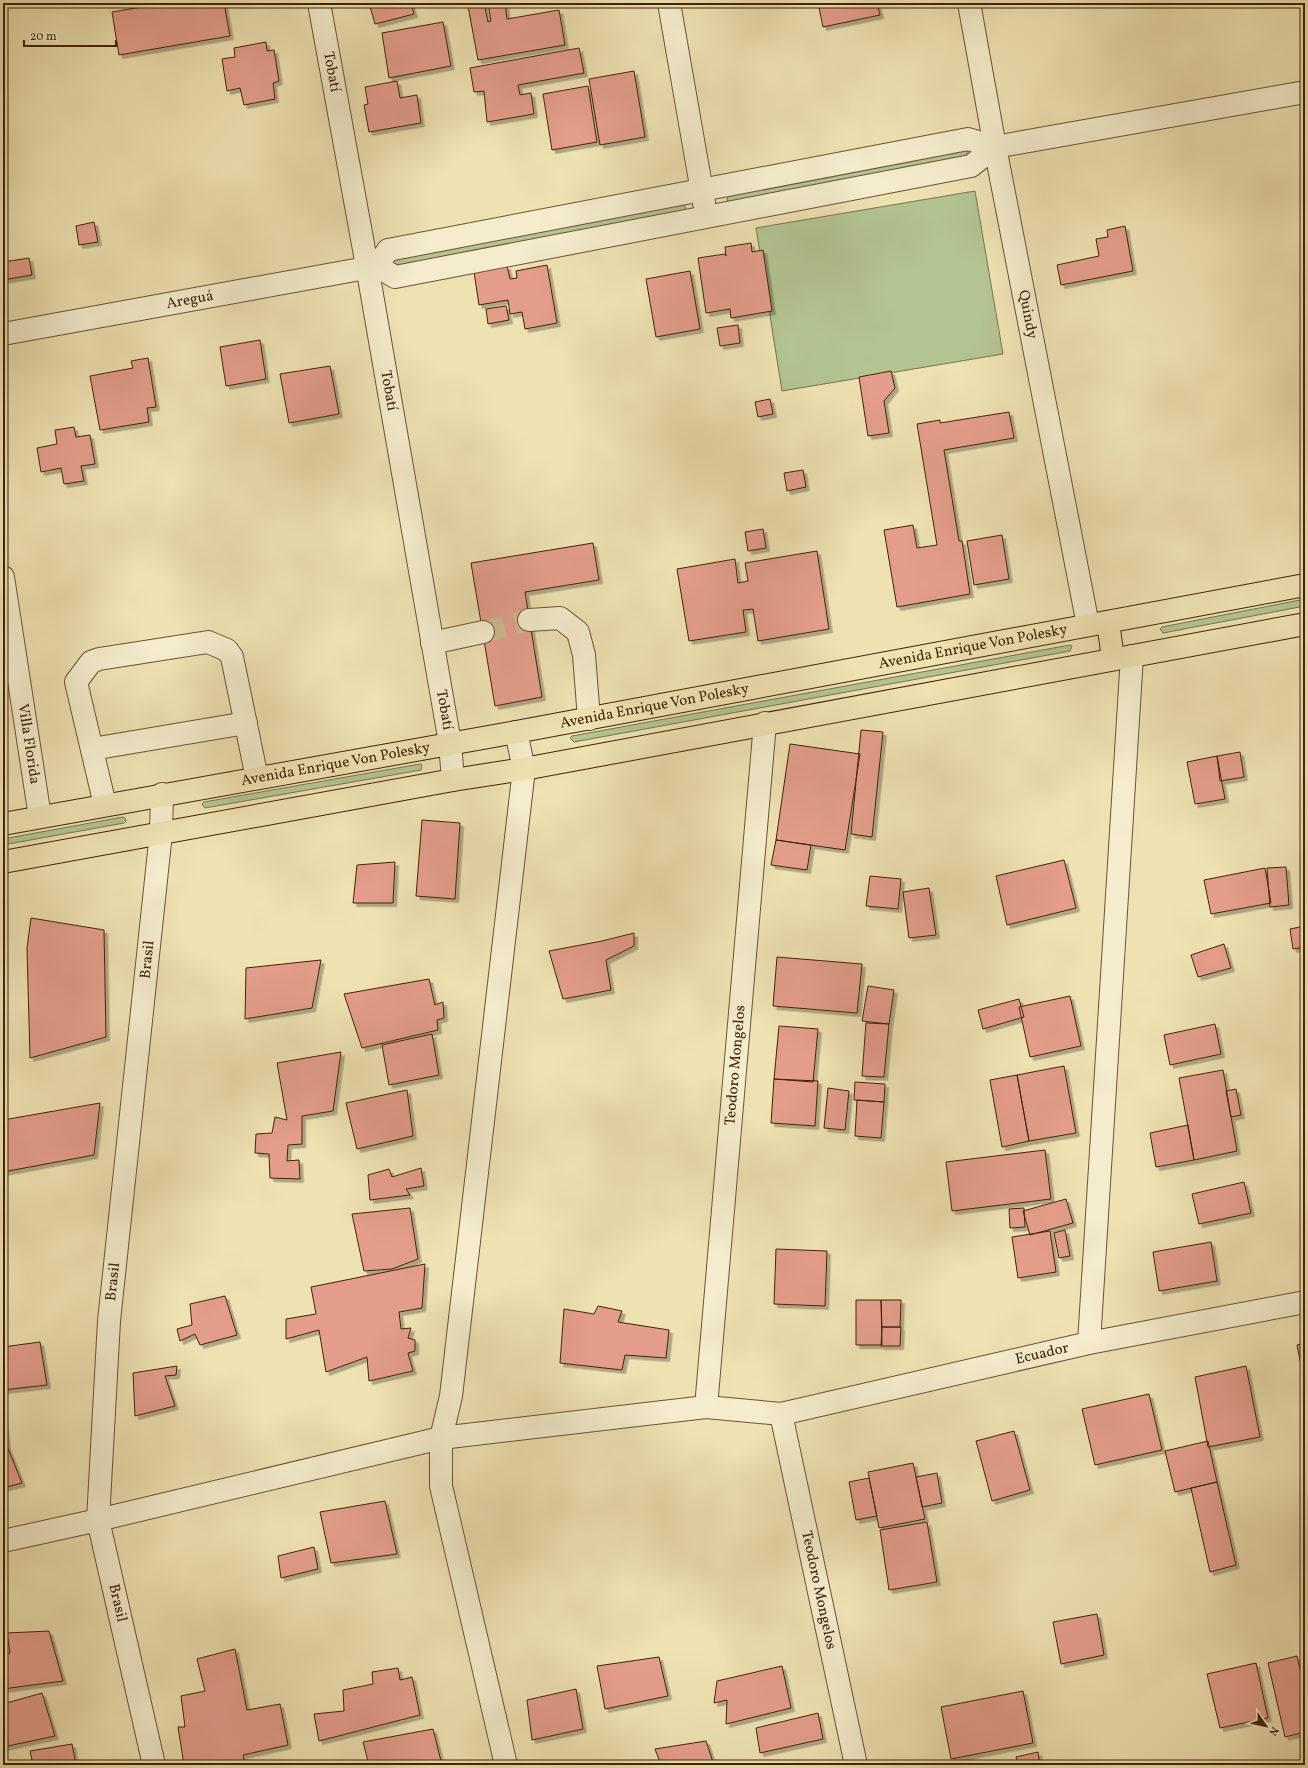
<svg xmlns="http://www.w3.org/2000/svg" width="1308" height="1768" font-family="Vollkorn,serif">
  <defs>
    <filter id="shadow"><feDropShadow dx="3.5" dy="3.5" stdDeviation="0" flood-color="#0004"/></filter>
  </defs>
  <rect width="100%" height="100%" fill="#eee1b2"/>
  <filter id="stains"><feTurbulence type="fractalNoise" baseFrequency=".005" numOctaves="4"/><feColorMatrix values="0 0 0 0 .2 0 0 0 0 .09 0 0 0 0 .02 0 0 0 .5 -.17"/></filter>
  <radialGradient id="worn" r=".72"><stop offset=".6" stop-color="#630" stop-opacity="0"/><stop offset="1" stop-color="#630" stop-opacity=".3"/></radialGradient>
  <path fill="#b3c491" stroke="#7a744e" d="M967 150V156L729 202 727 200 728 195Z
    M975 191 1003 354 782 391 756 228Z
    M684 203 686 211 396 268 393 266 392 260Z
    M1305 599V606L1163 633 1160 629 1162 627Z
    M1070 645 1072 646 1070 651 574 742 570 738 572 736Z
    M420 764 422 765 421 770 205 808 202 804 204 802Z
    M123 817 125 818 126 821 124 823 3 845V839Z"/>
  <path fill="#e39d8a" stroke="#41240a" filter="url(#shadow)" d="M165 3H224L230 36 119 55 112 12Z
    M369 3H411L414 14 375 24Z
    M484 3 488 22 491 21 488 3H505L507 19 559 10 565 45 478 60 468 6Z
    M818 3H877L880 15 823 27Z
    M443 22 451 66 389 78 382 33Z
    M266 42 267 51 274 50 279 81 273 83 275 99 244 105 240 88 227 91 222 59 235 57 234 48Z
    M579 48 584 73 518 85 520 95 531 93 534 114 487 122 484 91 474 92 470 68Z
    M634 71 645 137 600 145 589 79Z
    M397 81 400 98 417 95 421 123 369 132 364 105 368 104 365 87Z
    M588 86 597 142 552 150 543 94Z
    M94 222 98 242 79 245 76 226Z
    M1125 226 1133 271 1061 285 1057 265 1099 256 1096 239 1108 237 1107 230Z
    M751 243 752 252 763 250 772 311 731 318 730 309 706 313 698 258 725 254 726 256 725 247Z
    M29 258 32 275 3 280V262Z
    M547 265 557 323 525 329 522 312 510 314 508 300 479 305 474 272 507 266 510 279 517 278 516 271Z
    M690 271 700 329 656 337 646 279Z
    M506 306 509 320 488 324 486 309Z
    M738 325 740 343 720 346 717 328Z
    M260 340 266 379 226 386 220 347Z
    M148 358 156 407 147 408 149 422 100 430 90 376 133 368 131 361Z
    M330 366 339 414 289 423 280 374Z
    M891 371 895 388 884 401 889 433 868 436 859 377Z
    M770 399 773 414 758 417 755 402Z
    M1009 412 1014 438 944 450 959 541H962L970 594 897 607 884 530 913 525 917 548 937 545 917 424 940 420V423Z
    M74 427 76 437 90 435 95 464 81 466 84 481 64 484 61 468 41 472 37 448 57 444 55 430Z
    M803 470 806 487 787 491 784 473Z
    M763 529 766 548 748 551 745 532Z
    M1002 535 1009 579 974 585 967 541Z
    M593 543 599 580 525 592 542 697 495 706 471 563Z
    M817 551 829 629 758 641 753 609 743 610 746 632 689 641 677 569 735 559 738 583 748 581 745 563Z
    M861 730 883 732 872 837 851 834Z
    M790 744 860 754 845 850 776 840Z
    M1240 752 1244 777 1220 781 1217 756Z
    M1217 756 1225 799 1195 804 1187 762Z
    M422 820 460 823 455 899 416 896Z
    M776 840 811 845 807 870 771 865Z
    M1064 860 1076 908 1007 925 996 876Z
    M395 862 393 903H353L357 865Z
    M1286 867 1289 905 1270 907 1267 868Z
    M1265 868 1271 903 1211 914 1204 880Z
    M870 876 901 879 898 909 866 906Z
    M929 888 936 935 909 938 903 892Z
    M31 918 104 930 106 1037 30 1058 27 948Z
    M1305 926V947L1293 949 1290 929Z
    M634 933V946L606 960 611 990 563 999 549 951 602 941Z
    M1224 944 1231 968 1198 977 1191 955Z
    M777 957 862 964 857 1013 773 1006Z
    M321 960 312 1008 245 1019 246 968Z
    M429 979 435 1005 443 1002 444 1018 437 1020 438 1030 362 1048 344 994Z
    M868 986 894 990 889 1024 862 1021Z
    M1070 996 1081 1046 1030 1057 1019 1007Z
    M1019 999 1024 1017 983 1029 978 1010Z
    M866 1023 889 1024 884 1077 862 1076Z
    M1215 1024 1221 1054 1170 1065 1164 1035Z
    M779 1026 818 1029 813 1082 774 1079Z
    M432 1034 439 1075 389 1085 382 1045Z
    M341 1052 333 1111 302 1116V1144L288 1145 287 1161 299 1160 300 1179 270 1178 269 1154 255 1153 256 1134 272 1133 275 1117 287 1120 277 1063Z
    M1064 1066 1076 1133 1029 1141 1017 1075Z
    M1223 1070 1237 1151 1194 1160 1179 1078Z
    M1017 1075 1029 1141 1002 1147 990 1080Z
    M774 1079 818 1081 815 1126 771 1123Z
    M855 1082 885 1084 884 1102 854 1100Z
    M828 1088 849 1091 845 1130 824 1128Z
    M1236 1089 1241 1115 1231 1117 1226 1091Z
    M407 1090 413 1136 357 1149 346 1103Z
    M857 1100 884 1102 881 1138 855 1136Z
    M100 1103 94 1155 3 1172V1120Z
    M1188 1125 1194 1160 1156 1167 1150 1133Z
    M1045 1150 1051 1199 952 1211 946 1162Z
    M421 1168 424 1186 406 1189 410 1195 370 1200 368 1175 389 1169 392 1177Z
    M1244 1182 1251 1213 1199 1224 1192 1194Z
    M1066 1199 1073 1223 1030 1235 1023 1211Z
    M410 1208 418 1259 392 1269 364 1271 352 1214Z
    M1024 1208 1025 1227 1010 1228 1009 1209Z
    M1065 1230 1070 1256 1059 1258 1054 1233Z
    M1050 1231 1056 1272 1018 1278 1012 1237Z
    M1211 1242 1217 1281 1159 1291 1153 1252Z
    M776 1249 827 1251 825 1306 774 1304Z
    M425 1264 422 1308 399 1312 401 1329 411 1328 408 1338 415 1340V1351L408 1353 413 1371 369 1381 367 1357 326 1372 319 1330 286 1339V1319L316 1314 311 1287Z
    M225 1296 237 1335 200 1345 195 1334 180 1341 177 1329 192 1325 190 1304Z
    M856 1300H881L882 1345H856Z
    M881 1300H901L900 1327H882Z
    M598 1306 622 1311 618 1322 669 1330 666 1358 625 1355 622 1370 560 1363 564 1309 594 1314Z
    M882 1327H901L900 1346H881Z
    M40 1342 47 1385 3 1390V1347Z
    M1305 1343V1386L1297 1345Z
    M177 1366 176 1375 165 1376 175 1406 135 1416 133 1373Z
    M1246 1366 1260 1437 1208 1447 1195 1377Z
    M1149 1394 1162 1450 1095 1465 1082 1409Z
    M3 1410 7 1446 3 1447Z
    M1014 1431 1030 1490 992 1501 976 1441Z
    M1208 1441 1217 1482 1175 1492 1165 1451Z
    M7 1446 22 1483 3 1488V1447Z
    M913 1463 925 1519 879 1528 868 1472Z
    M937 1473 942 1503 922 1507 916 1477Z
    M869 1478 877 1516 856 1520 849 1482Z
    M1217 1482 1236 1565 1210 1572 1191 1488Z
    M385 1501 397 1554 331 1563 320 1512Z
    M927 1522 937 1582 889 1590 880 1530Z
    M314 1547 318 1569 281 1578 278 1556Z
    M1097 1614 1104 1655 1061 1664 1053 1622Z
    M49 1631 63 1681 3 1689V1654L10 1653 7 1633Z
    M235 1649 247 1710 280 1704 288 1745 243 1755 245 1764 184 1765 178 1727H185L181 1696 205 1691 197 1659Z
    M1297 1656 1305 1690V1732L1285 1737 1268 1663Z
    M659 1657 668 1696 605 1709 597 1666Z
    M1256 1663 1268 1718 1220 1728 1207 1674Z
    M782 1666 791 1708 726 1724 727 1700 714 1703 717 1681Z
    M398 1668 400 1680 412 1677 420 1715 319 1741 314 1714 344 1711 343 1690 373 1684 372 1672Z
    M576 1689 583 1729 532 1740 527 1700Z
    M1023 1691 1033 1743 951 1759 941 1707Z
    M42 1693 55 1736 3 1747V1704Z
    M818 1713 823 1739 760 1753 756 1728Z
    M433 1729 442 1765H369L363 1742Z
    M706 1741 714 1765H661L655 1749Z
    M72 1744 76 1765H33L30 1751Z
    M1038 1752 1040 1765H1018L1016 1757Z"/>
  <g fill="none" stroke-linecap="round" stroke-linejoin="round">
    <path stroke="#cbbb90" stroke-width="22" stroke-dasharray="22 11" stroke-linecap="butt" d="M483 632 529 620"/>
    <defs>
      <g id="minor">
        <path id="s1" d="M319 3 367 266 450 743 453 780"/>
        <path d="M669 3 704 203"/>
        <path id="s2" d="M969 3 995 147 1088 625"/>
        <path d="M377 266 388 250 968 139 995 147 1305 92"/>
        <path d="M377 266 395 277 971 166 995 147"/>
        <path id="s3" d="M3 334 377 266"/>
        <path id="s4" d="M3 577 40 817"/>
        <path d="M529 620 560 618 578 632 584 655 589 719"/>
        <path d="M432 643 483 632"/>
        <path d="M92 749 246 723"/>
        <path d="M105 805 76 682 91 662 99 659 208 642 227 650 232 657 257 778"/>
        <path d="M1089 1343 1132 656"/>
        <path id="s5" d="M706 1407 765 723"/>
        <path id="s6" d="M781 1414 856 1765"/>
        <path id="s7" d="M3 1541 98 1520 441 1438 706 1407 781 1414 1089 1343 1305 1302"/>
        <path id="s8" d="M154 1765 98 1520 109 1321 161 833 162 794"/>
        <path d="M506 1765 441 1486V1438L451 1396 524 769 516 732"/>
      </g>
      <g id="major">
        <path d="M1108 622 1113 659"/>
        <path id="s9" d="M3 824 516 732 1305 585"/>
        <path d="M3 862 453 780 524 769 1305 624"/>
      </g>
    </defs>
    <use href="#minor" stroke="#6c5334" stroke-width="24"/>
    <use href="#major" stroke="#41240a" stroke-width="24"/>
    <use href="#minor" stroke="#f4eccd" stroke-width="22"/>
    <use href="#major" stroke="#eee1b2" stroke-width="22"/>
  </g>
  <g text-anchor="middle" dominant-baseline="central" stroke-width="4" stroke-linejoin="round" paint-order="stroke">
    <g font-size="15" fill="#41240a" stroke="#f4eccd">
      <text stroke="none"><textPath href="#s1" startOffset="70">Tobatí</textPath></text>
      <text stroke="none"><textPath href="#s3" startOffset="190">Areguá</textPath></text>
      <text stroke="none"><textPath href="#s2" startOffset="317">Quindy</textPath></text>
      <text stroke="none"><textPath href="#s1" startOffset="394">Tobatí</textPath></text>
      <text stroke="none"><textPath href="#s9" startOffset="986">Avenida Enrique Von Polesky</textPath></text>
      <text stroke="none"><textPath href="#s9" startOffset="662">Avenida Enrique Von Polesky</textPath></text>
      <text stroke="none"><textPath href="#s1" startOffset="718">Tobatí</textPath></text>
      <text stroke="none"><textPath href="#s4" startOffset="169">Villa Florida</textPath></text>
      <text stroke="none"><textPath href="#s9" startOffset="338">Avenida Enrique Von Polesky</textPath></text>
      <text stroke="none"><textPath href="#s8" startOffset="814">Brasil</textPath></text>
      <text stroke="none"><textPath href="#s5" startOffset="343">Teodoro Mongelos</textPath></text>
      <text stroke="none"><textPath href="#s8" startOffset="490">Brasil</textPath></text>
      <text stroke="none"><textPath href="#s7" startOffset="1060">Ecuador</textPath></text>
      <text stroke="none"><textPath href="#s6" startOffset="180">Teodoro Mongelos</textPath></text>
      <text transform="translate(117 1603) rotate(77)">Brasil</text>
    </g>
  </g>
  <rect width="1308" height="1768" fill="none" stroke="#eee1b2" stroke-width="16"/>
  <rect x="4" y="4" width="1300" height="1760" fill="none" stroke="#41240a" stroke-width="2"/>
  <rect x="8" y="8" width="1292" height="1752" fill="none" stroke="#41240a"/>
  <g transform="translate(1266 1726) rotate(124)" stroke="#f4eccd" stroke-width="3" paint-order="stroke">
  <path d="M0-3L7 15L0 10L-7 15Z" fill="#41240a"/>
  <text y="-6" font-size="11" font-weight="bold" text-anchor="middle" fill="#41240a">N</text>
  </g>
  <path d="M24 40v6h92v-6" fill="none" stroke="#41240a" stroke-width="2"/>
  <text x="30" y="40" font-size="12" fill="#41240a" stroke="#f4eccd" stroke-width="3" paint-order="stroke">20 m</text>
  <rect width="100%" height="100%" filter="url(#stains)"/>
  <rect width="100%" height="100%" fill="url(#worn)"/>
</svg>
